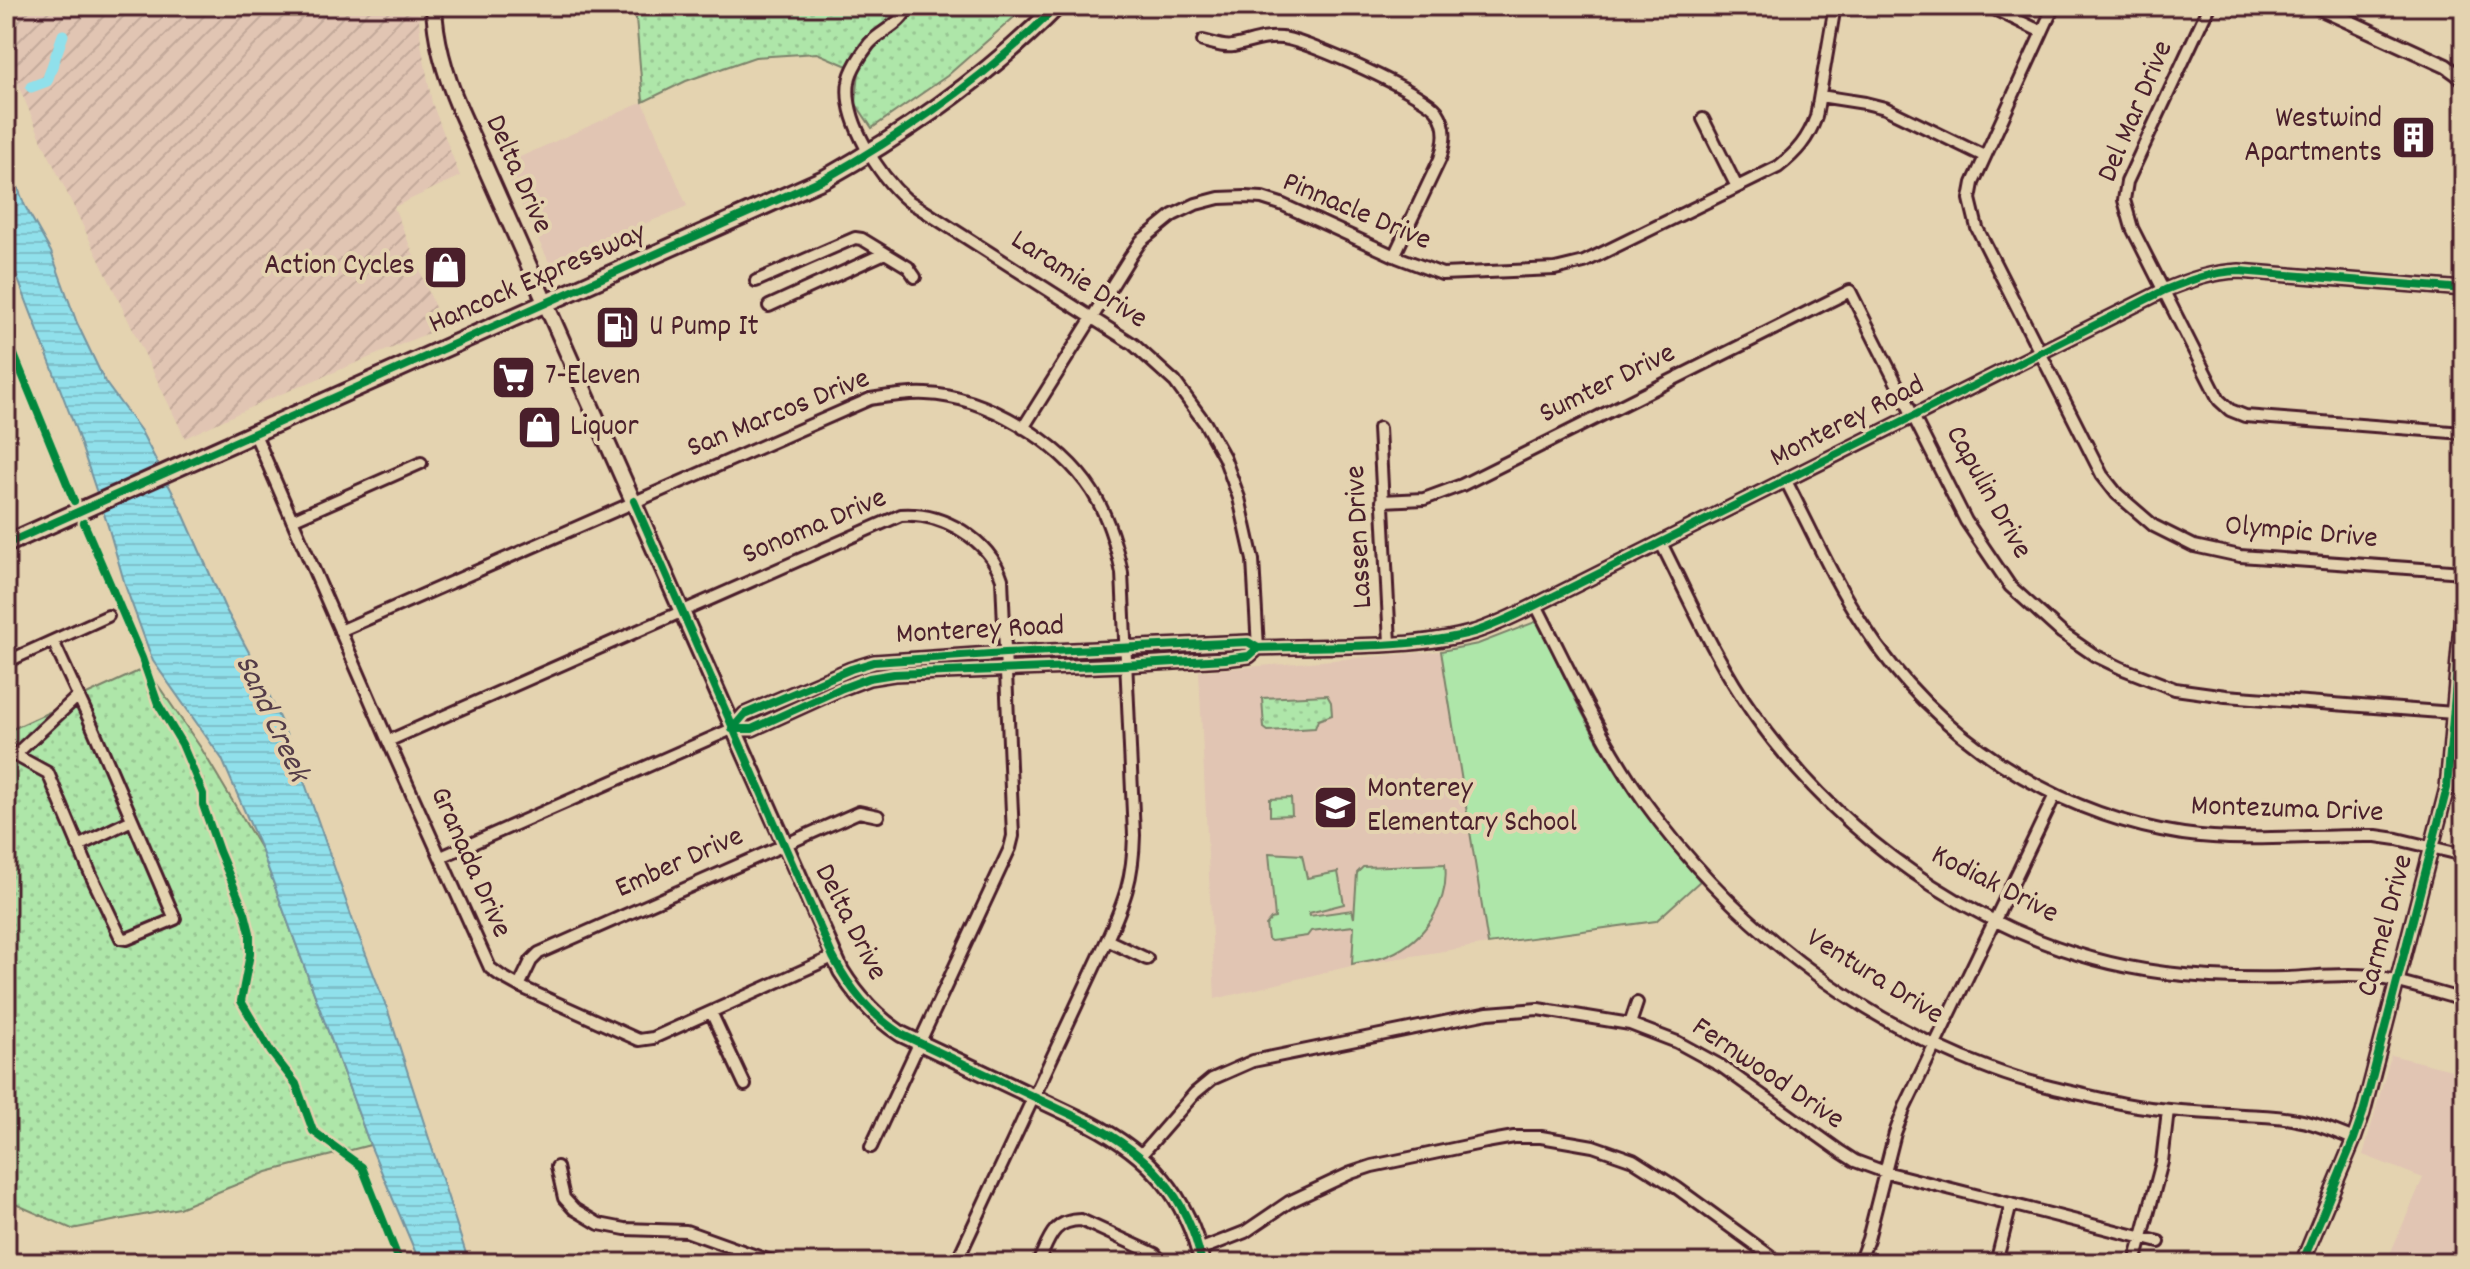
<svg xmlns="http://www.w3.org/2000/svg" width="2470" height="1269" font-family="Dekko,sans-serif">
  <defs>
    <pattern id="industrial-furrows" width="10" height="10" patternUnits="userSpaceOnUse" patternTransform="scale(2)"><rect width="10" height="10" fill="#e1c5b3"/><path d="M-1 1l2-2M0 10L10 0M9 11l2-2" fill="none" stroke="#c3a99a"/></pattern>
    <pattern id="grass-dots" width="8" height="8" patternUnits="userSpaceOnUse" patternTransform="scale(2)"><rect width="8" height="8" fill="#aee6a9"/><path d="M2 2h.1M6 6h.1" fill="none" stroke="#97c592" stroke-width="1.8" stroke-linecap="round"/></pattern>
    <pattern id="water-rules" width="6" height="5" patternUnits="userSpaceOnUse" patternTransform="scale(2)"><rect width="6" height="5" fill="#90e0eb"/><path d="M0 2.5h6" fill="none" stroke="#7ec0ca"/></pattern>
  </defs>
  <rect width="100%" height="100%" fill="#e4d3b0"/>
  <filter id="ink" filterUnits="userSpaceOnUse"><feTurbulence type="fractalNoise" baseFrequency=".0125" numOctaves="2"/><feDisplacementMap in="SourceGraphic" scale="16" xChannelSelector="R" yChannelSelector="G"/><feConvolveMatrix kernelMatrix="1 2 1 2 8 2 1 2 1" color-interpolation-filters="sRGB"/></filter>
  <g filter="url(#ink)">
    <path fill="#e1c5b3" d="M643 102 687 206 550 264 502 165Z
      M1441 651 1488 944 1355 965 1215 999 1199 671Z
      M2391 1055 2464 1073V1263H2386L2423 1178 2363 1155Z"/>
    <path fill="url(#industrial-furrows)" d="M6 6H418L421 43 432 103 460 176 394 207 443 327 262 402 185 438 42 141 6 56Z"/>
    <path fill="url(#grass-dots)" stroke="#7c826a" stroke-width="2" d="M635 6H1027L947 76 872 128 856 104 859 71 817 53 755 57 686 81 643 102Z
      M141 670 153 678 201 748 261 849 370 1145 267 1172 179 1208 72 1229 6 1200V732Z
      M1327 695 1331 702 1332 715 1318 720 1315 728 1268 731 1264 728 1262 698Z"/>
    <path fill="#aee6a9" stroke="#7c826a" stroke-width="2" d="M1535 622 1540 625C1561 671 1583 718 1610 762 1636 805 1667 843 1700 881L1656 921 1488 944 1441 651 1478 644Z
      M1291 798 1292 815 1270 816V799Z
      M1269 853 1302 855 1307 878 1338 872 1344 904 1309 913 1310 916 1352 910 1354 918 1357 873 1363 867 1445 864C1450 902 1425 940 1389 955 1378 960 1365 961 1352 964L1354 926 1311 931 1307 936 1271 941 1268 939 1266 925 1271 919 1275 918Z"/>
    <path fill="url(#water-rules)" stroke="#74939e" stroke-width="2" d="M6 157 25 206 51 252 77 323 105 382 141 431 182 511 225 608 258 669 295 755 353 921 388 1011 469 1263H420L370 1145 261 849 222 759 153 661 126 588 108 526 76 430 6 248Z"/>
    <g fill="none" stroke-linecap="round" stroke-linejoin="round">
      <path stroke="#90e0eb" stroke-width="11" d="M31 87 47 81 63 35"/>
      <defs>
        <path id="minor" d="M908 6C902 25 881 30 869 44 862 53 850 71 849 82 843 120 879 176 907 200L1133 344 1175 382 1205 423 1224 457 1239 498 1253 560 1258 648
          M1988 6 2042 32
          M2054 6 1973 183 1970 199 1977 228 2102 475 2117 494 2154 526 2194 546 2240 556 2464 572
          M2209 6 2127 182 2124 200 2132 228 2219 400 2230 410 2245 416 2464 433
          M1203 41C1212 43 1224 48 1233 46 1250 43 1264 36 1282 38 1306 40 1424 93 1437 111 1448 127 1445 142 1440 159L1394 256
          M1820 96 1865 103 1885 108 1984 156
          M1703 119 1737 187
          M756 281 855 238 862 239 908 267 915 277
          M769 306 885 253
          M1023 428 1130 257 1141 241 1173 215 1196 204 1219 198 1245 197 1262 198 1281 204 1397 257 1442 274 1555 269 1584 262 1778 167C1797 152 1808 139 1816 117L1835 6
          M1379 428 1390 643
          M254 432 388 741 490 968 501 976 519 986 639 1040 653 1038 833 957
          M1786 481C1811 529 1833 580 1863 625 1934 735 2052 814 2183 834 2247 843 2312 835 2376 836L2397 839 2464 855
          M1382 501 1424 499 1462 485 1850 291 1966 521 2010 586 2062 633 2094 655 2121 668 2175 689 2226 696 2454 713
          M292 520 421 463
          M1661 543C1690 600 1716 661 1753 713 1847 847 2000 952 2165 973 2206 978 2245 979 2286 978 2313 977 2343 973 2370 976 2402 981 2433 992 2464 1000
          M1536 605C1570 671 1601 740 1644 801 1731 922 1854 1019 1994 1070 2031 1084 2072 1092 2111 1101 2154 1111 2198 1112 2243 1115 2261 1116 2279 1116 2297 1120 2317 1123 2335 1132 2354 1139
          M340 631 870 399C889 396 907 393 926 394 986 396 1060 442 1092 491 1108 516 1116 544 1122 573L1134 835C1133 879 1125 900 1107 940L956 1263
          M6 662 108 616
          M388 741 901 515C942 512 989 539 1002 579L1013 836 1010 848 871 1147
          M6 755H15L48 773 91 875 121 938 127 939 175 919 89 719 53 641
          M15 755 77 697
          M78 846 132 820
          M441 857 732 729
          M1107 940 1147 959
          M519 986 531 961 539 953 859 812 878 816
          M711 1012 745 1085
          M1630 1024 1637 1003
          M1141 1155 1195 1093 1212 1079 1253 1061 1488 1013 1538 1009 1630 1024 1677 1042 1721 1066 1841 1152 1855 1161 1885 1172 2159 1242
          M557 1167 564 1198 574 1209 599 1224 625 1229 686 1231 776 1263
          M1199 1250 1245 1232 1289 1202 1351 1173 1372 1166 1486 1142 1514 1137H1541L1593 1146 1633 1160 1677 1188 1780 1263
          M1038 1263C1049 1240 1052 1220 1081 1220L1155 1254 1163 1263
          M1517 1263 1530 1261 1549 1263
          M1859 1263 1868 1239 1895 1133 1905 1107 2055 795
          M1996 1263 2011 1204
          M2135 1263 2162 1162 2168 1110"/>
        <path id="tertiary" d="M2315 6 2446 66 2464 79
          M732 729 745 714 851 669 874 662 1005 653 1248 642 1258 648C1324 645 1411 650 1474 632 1496 625 1516 615 1536 605L2165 290C2190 280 2212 272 2239 271L2464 289
          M732 729H752L840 689 869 678 894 674 1125 665 1225 659 1249 656 1258 648
          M2302 1263 2354 1139 2363 1113 2447 788 2464 589"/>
        <path id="secondary" d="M434 6C435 42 446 77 460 110L841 971C857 997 875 1017 901 1034L1089 1123C1149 1154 1187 1195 1202 1263"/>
        <path id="primary" d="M6 544 826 178C911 130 989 75 1057 6"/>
      </defs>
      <use href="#minor" stroke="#4a1f2b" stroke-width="16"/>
      <use href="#tertiary" stroke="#4a1f2b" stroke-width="18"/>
      <use href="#secondary" stroke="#4a1f2b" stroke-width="20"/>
      <use href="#primary" stroke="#4a1f2b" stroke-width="22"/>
      <use href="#minor" stroke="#e4d3b0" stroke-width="10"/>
      <use href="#tertiary" stroke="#e4d3b0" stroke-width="12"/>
      <use href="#secondary" stroke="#e4d3b0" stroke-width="14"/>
      <use href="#primary" stroke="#e4d3b0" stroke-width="16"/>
      <defs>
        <path id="cycleway" d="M6 335 74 501
          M634 501 833 957C850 989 870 1014 901 1034L1089 1123C1149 1154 1187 1195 1202 1263
          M84 523 142 658 158 704 182 744 203 794V805L219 851 245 913 250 933V954L241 1001 271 1052 296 1084 313 1131 362 1167 400 1263
          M6 544 826 178C911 130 989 75 1057 6
          M732 729 745 714 851 669 874 662 1005 653 1248 642 1258 648C1324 645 1411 650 1474 632 1496 625 1516 615 1536 605L2165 290C2190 280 2212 272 2239 271L2464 289
          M732 729H752L840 689 869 678 894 674 1125 665 1225 659 1249 656 1258 648
          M2302 1263 2354 1139 2363 1113 2447 788 2464 589"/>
      </defs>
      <use href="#cycleway" stroke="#e4d3b0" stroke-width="13"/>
      <use href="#cycleway" stroke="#00873e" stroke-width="8"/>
    </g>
  </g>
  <defs>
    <symbol id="building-square" viewBox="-11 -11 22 22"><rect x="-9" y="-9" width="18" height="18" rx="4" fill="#4a1f2b" stroke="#e4d3b0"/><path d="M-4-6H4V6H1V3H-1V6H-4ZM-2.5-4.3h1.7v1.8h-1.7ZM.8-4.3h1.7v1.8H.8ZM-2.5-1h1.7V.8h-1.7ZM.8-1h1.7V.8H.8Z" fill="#fff"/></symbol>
    <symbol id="shop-square" viewBox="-11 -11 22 22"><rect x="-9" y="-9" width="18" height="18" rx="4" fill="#4a1f2b" stroke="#e4d3b0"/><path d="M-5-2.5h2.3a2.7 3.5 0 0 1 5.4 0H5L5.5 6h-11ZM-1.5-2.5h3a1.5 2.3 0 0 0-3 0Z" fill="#fff"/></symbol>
    <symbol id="fuel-square" viewBox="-11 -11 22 22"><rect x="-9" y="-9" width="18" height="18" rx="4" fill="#4a1f2b" stroke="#e4d3b0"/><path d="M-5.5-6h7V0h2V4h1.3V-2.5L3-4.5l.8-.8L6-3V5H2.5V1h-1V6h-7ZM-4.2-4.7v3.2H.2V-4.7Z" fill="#fff"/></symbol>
    <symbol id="supermarket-square" viewBox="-11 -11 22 22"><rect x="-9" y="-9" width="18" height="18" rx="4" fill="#4a1f2b" stroke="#e4d3b0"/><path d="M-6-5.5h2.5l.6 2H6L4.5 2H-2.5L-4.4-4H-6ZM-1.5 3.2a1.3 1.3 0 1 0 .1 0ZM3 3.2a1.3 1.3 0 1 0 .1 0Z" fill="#fff"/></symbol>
    <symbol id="school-square" viewBox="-11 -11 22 22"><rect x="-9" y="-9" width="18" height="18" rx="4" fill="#4a1f2b" stroke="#e4d3b0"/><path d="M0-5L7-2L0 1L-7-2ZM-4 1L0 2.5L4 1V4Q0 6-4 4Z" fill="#fff"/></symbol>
  </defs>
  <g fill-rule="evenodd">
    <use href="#building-square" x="2388" y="112" width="51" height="51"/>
    <use href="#shop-square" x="420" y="242" width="51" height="51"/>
    <use href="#fuel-square" x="592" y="302" width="51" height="51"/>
    <use href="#supermarket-square" x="488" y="352" width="51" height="51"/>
    <use href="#shop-square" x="514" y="402" width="51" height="51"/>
    <use href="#school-square" x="1310" y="782" width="51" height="51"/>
  </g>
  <g text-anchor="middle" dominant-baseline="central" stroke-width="8" stroke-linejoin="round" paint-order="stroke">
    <g font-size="30" fill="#4a1f2b" stroke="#e4d3b0">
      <text transform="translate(2137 112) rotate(-67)">Del Mar Drive</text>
      <text transform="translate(517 175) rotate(66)">Delta Drive</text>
      <text transform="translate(1356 213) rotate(23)">Pinnacle Drive</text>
      <text transform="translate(538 280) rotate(-24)">Hancock Expressway</text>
      <text transform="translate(1078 281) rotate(33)">Laramie Drive</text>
      <text transform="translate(1608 385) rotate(-26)">Sumter Drive</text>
      <text transform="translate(779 415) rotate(-22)">San Marcos Drive</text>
      <text transform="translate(1848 423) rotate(-27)">Monterey Road</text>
      <text transform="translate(1987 493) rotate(61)">Capulin Drive</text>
      <text transform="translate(815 528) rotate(-23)">Sonoma Drive</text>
      <text transform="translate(2301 534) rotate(5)">Olympic Drive</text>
      <text transform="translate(1361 537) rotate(-93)">Lassen Drive</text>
      <text transform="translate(980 632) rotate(-3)">Monterey Road</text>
      <text transform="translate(2287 811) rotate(2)">Montezuma Drive</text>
      <text transform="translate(469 863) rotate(66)">Granada Drive</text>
      <text transform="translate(680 864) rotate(-24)">Ember Drive</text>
      <text transform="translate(1994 886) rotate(27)">Kodiak Drive</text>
      <text transform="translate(849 923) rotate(63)">Delta Drive</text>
      <text transform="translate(2387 926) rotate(-75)">Carmel Drive</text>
      <text transform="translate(1874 978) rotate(32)">Ventura Drive</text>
      <text transform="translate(1767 1075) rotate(34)">Fernwood Drive</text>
    </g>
    <g font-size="30" fill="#4a1f2b" stroke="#e4d3b0" text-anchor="start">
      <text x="2382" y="120" text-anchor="end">Westwind<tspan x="2382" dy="34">Apartments</tspan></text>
      <text x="415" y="267" text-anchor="end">Action Cycles</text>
      <text x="649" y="328">U Pump It</text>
      <text x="545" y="377">7-Eleven</text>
      <text x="570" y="428">Liquor</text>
      <text x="1367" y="790">Monterey<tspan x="1367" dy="34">Elementary School</tspan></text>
    </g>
    <g font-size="32" font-style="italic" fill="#543c48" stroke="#e4d3b0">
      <text transform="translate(270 719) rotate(65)">Sand Creek</text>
    </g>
  </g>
  <rect width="2470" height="1269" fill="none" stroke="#e4d3b0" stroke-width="32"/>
  <rect x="16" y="16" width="2438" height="1237" fill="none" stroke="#4a1f2b" stroke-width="3" filter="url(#ink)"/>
</svg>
